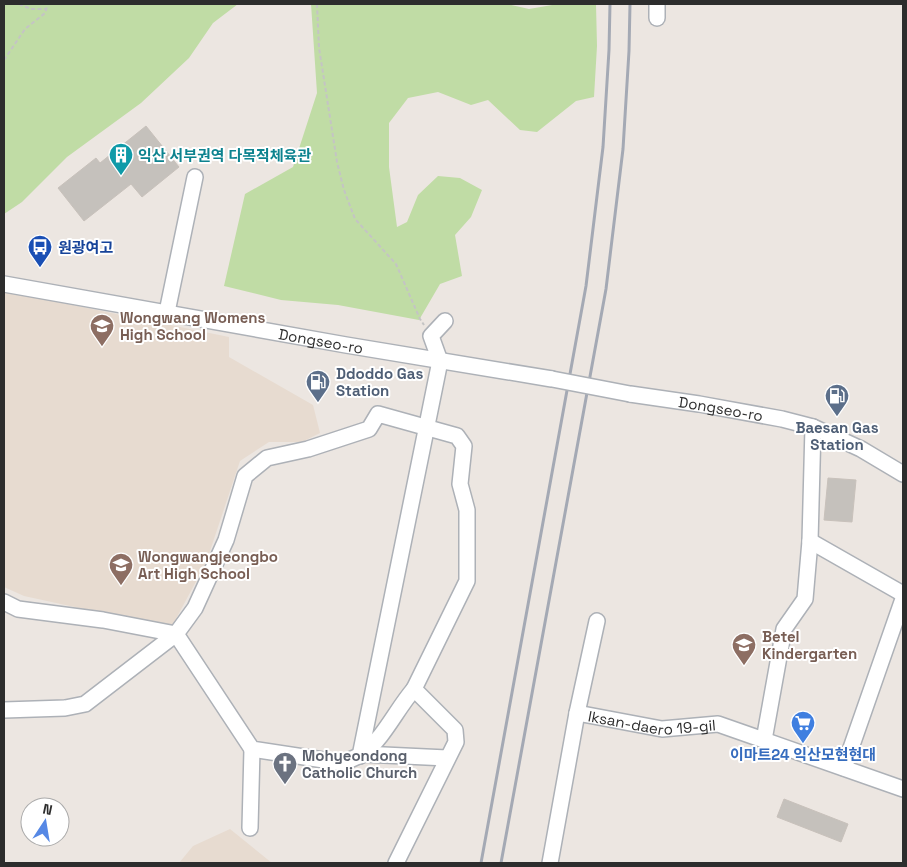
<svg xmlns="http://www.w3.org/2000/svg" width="907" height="867" font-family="'Space Grotesk','Noto Sans KR',sans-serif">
  <rect width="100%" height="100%" fill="#ece6e1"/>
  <path fill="#e7dbd0" d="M4 291 229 337V357L313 405 320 433 302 442H269L240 461 206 563 171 628 24 596 4 587Z
    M230 829 272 863H179L193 846Z"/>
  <path fill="#c0dca5" d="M4 4H238L213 23 189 58 141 103 67 157 22 202 4 214Z
    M311 4H507L529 9 558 4H596L597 46 594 97 576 101 537 132 520 130 488 100 471 105 438 92 408 98 389 123V167L397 227 407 222 418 195 438 176 460 178 482 190 471 217 455 235 462 276 440 284 419 320 338 305 281 300 224 286 245 194 293 167 317 93Z"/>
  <path fill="#c5c1bc" stroke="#c8c1bb" d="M146 126 179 167 142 197 131 184 84 221 58 188 96 158 100 163Z
    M828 478 856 480 852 522 824 520Z
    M784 799 848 824 841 842 777 817Z"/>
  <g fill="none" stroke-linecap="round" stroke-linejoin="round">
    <defs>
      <g id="minor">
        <path d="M657 4V18"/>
        <path id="s1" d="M4 284 346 345 552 379"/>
        <path d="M167 312 195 177"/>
        <path id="s2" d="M630 394 699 404 782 419 813 427 861 449 903 474"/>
        <path d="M810 541 903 594"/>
        <path d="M4 602 18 609 103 620 176 634 252 749 343 763 363 754 447 758"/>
        <path d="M4 710 65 708 85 704 176 634 195 608 226 540 245 476 267 458 308 449 369 429 378 414 457 436 464 446 460 484 467 510V581L414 689 455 730 456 742 396 863"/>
        <path id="s3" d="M577 713 662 729 718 724 903 789"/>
        <path d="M764 740 784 629 805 599 810 541 813 427"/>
        <path d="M363 754C385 736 396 710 414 689"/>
        <path d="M360 756 440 361 431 336 445 321"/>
        <path d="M844 768 903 599"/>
        <path d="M250 828 252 749"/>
        <path d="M550 863 577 713 597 621"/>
      </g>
    </defs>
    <use href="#minor" stroke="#adb1b7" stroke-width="18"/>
    <path stroke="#c4c4c4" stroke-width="2" stroke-dasharray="4 2.5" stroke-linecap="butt" d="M19 4 31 9H46
      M317 4 319 48 323 73 337 162 344 190 355 219 396 264 420 319 424 325
      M4 60 25 29 45 13 48 4"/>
    <use href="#minor" stroke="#fff" stroke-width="15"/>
    <path stroke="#a4a9b4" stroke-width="3" d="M481 863 586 286 603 147 609 50 610 4
      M501 863 606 289 623 149 629 51 630 4"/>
    <defs>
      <path id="minor-bridge" d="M552 379 630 394"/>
    </defs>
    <use href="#minor-bridge" stroke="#adb1b7" stroke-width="18" stroke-linecap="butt"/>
    <use href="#minor-bridge" stroke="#fff" stroke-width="15"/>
  </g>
  <defs>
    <symbol id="building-pin" viewBox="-11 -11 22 30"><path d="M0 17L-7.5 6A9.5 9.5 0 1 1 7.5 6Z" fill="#0f9aa8" stroke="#fff"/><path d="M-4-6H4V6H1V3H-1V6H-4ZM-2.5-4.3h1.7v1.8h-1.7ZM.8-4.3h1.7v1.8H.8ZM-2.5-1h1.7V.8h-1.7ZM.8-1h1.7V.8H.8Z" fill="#fff"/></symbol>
    <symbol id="bus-pin" viewBox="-11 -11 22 30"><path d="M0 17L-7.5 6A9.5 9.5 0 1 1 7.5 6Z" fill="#1a4fb4" stroke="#fff"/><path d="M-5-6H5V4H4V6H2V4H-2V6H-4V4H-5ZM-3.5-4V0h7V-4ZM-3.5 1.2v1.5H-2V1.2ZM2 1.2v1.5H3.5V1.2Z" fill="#fff"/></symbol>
    <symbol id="school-pin" viewBox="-11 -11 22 30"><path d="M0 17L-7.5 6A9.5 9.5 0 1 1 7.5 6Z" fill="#8d6e63" stroke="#fff"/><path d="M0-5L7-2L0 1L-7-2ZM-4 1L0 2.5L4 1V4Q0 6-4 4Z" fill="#fff"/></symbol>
    <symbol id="fuel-pin" viewBox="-11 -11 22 30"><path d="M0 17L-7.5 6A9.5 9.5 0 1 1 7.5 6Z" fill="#5c6f8a" stroke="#fff"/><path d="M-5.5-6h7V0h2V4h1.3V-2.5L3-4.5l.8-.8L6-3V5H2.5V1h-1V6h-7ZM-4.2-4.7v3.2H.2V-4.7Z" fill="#fff"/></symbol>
    <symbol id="supermarket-pin" viewBox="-11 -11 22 30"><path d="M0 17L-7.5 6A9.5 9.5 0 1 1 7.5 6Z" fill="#3f7fe0" stroke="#fff"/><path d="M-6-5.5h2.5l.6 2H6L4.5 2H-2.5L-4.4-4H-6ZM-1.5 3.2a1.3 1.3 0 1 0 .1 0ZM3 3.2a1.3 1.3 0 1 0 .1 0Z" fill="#fff"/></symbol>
    <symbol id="church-pin" viewBox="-11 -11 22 30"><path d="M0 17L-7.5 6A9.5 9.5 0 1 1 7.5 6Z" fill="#6b7280" stroke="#fff"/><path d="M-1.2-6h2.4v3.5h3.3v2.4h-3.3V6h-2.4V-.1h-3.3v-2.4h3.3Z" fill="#fff"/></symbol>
  </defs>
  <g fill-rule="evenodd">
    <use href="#building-pin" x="107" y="141" width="28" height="38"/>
    <use href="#bus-pin" x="26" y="233" width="28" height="38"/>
    <use href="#school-pin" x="88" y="312" width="28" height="38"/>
    <use href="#fuel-pin" x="304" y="368" width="28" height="38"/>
    <use href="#fuel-pin" x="823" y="382" width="28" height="38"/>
    <use href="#school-pin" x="107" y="551" width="28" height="38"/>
    <use href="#school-pin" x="730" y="631" width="28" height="38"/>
    <use href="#supermarket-pin" x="789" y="709" width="28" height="38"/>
    <use href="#church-pin" x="271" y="750" width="28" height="38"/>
  </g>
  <g text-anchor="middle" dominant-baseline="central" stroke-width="4" stroke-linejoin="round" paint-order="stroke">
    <g font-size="15" font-weight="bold" fill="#0d838f" stroke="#fff" text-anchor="start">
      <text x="138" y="155">익산 서부권역 다목적체육관</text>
    </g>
    <g font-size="15" font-weight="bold" fill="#164399" stroke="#fff" text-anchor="start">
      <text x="58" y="247">원광여고</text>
    </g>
    <g font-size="15" font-weight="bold" fill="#785e54" stroke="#fff" text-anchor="start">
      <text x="120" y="317">Wongwang Womens<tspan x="120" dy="17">High School</tspan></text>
      <text x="138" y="556">Wongwangjeongbo<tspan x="138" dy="17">Art High School</tspan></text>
      <text x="762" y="636">Betel<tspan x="762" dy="17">Kindergarten</tspan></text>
    </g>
    <g font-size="15" fill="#2d2d2d" stroke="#fff">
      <text stroke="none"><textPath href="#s1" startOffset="322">Dongseo-ro</textPath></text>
      <text stroke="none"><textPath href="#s2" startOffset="92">Dongseo-ro</textPath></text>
      <text stroke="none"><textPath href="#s3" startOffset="76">Iksan-daero 19-gil</textPath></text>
    </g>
    <g font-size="15" font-weight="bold" fill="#4e5e75" stroke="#fff" text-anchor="start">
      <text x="336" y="373">Ddoddo Gas<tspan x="336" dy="17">Station</tspan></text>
      <text x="837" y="427" text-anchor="middle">Baesan Gas<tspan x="837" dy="17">Station</tspan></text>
    </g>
    <g font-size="15" font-weight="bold" fill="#366cbe" stroke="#fff">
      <text x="803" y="754">이마트24 익산모현현대</text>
    </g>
    <g font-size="15" font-weight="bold" fill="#5b616d" stroke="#fff" text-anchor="start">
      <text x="302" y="755">Mohyeondong<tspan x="302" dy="17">Catholic Church</tspan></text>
    </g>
  </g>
  <rect width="907" height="867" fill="none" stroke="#2d2d2d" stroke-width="10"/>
  <g transform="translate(45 822) rotate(12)"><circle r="24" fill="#ffffff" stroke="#ababab"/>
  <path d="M0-4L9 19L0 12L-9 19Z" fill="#5688e5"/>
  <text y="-8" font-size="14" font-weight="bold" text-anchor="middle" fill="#2d2d2d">N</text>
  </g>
</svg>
